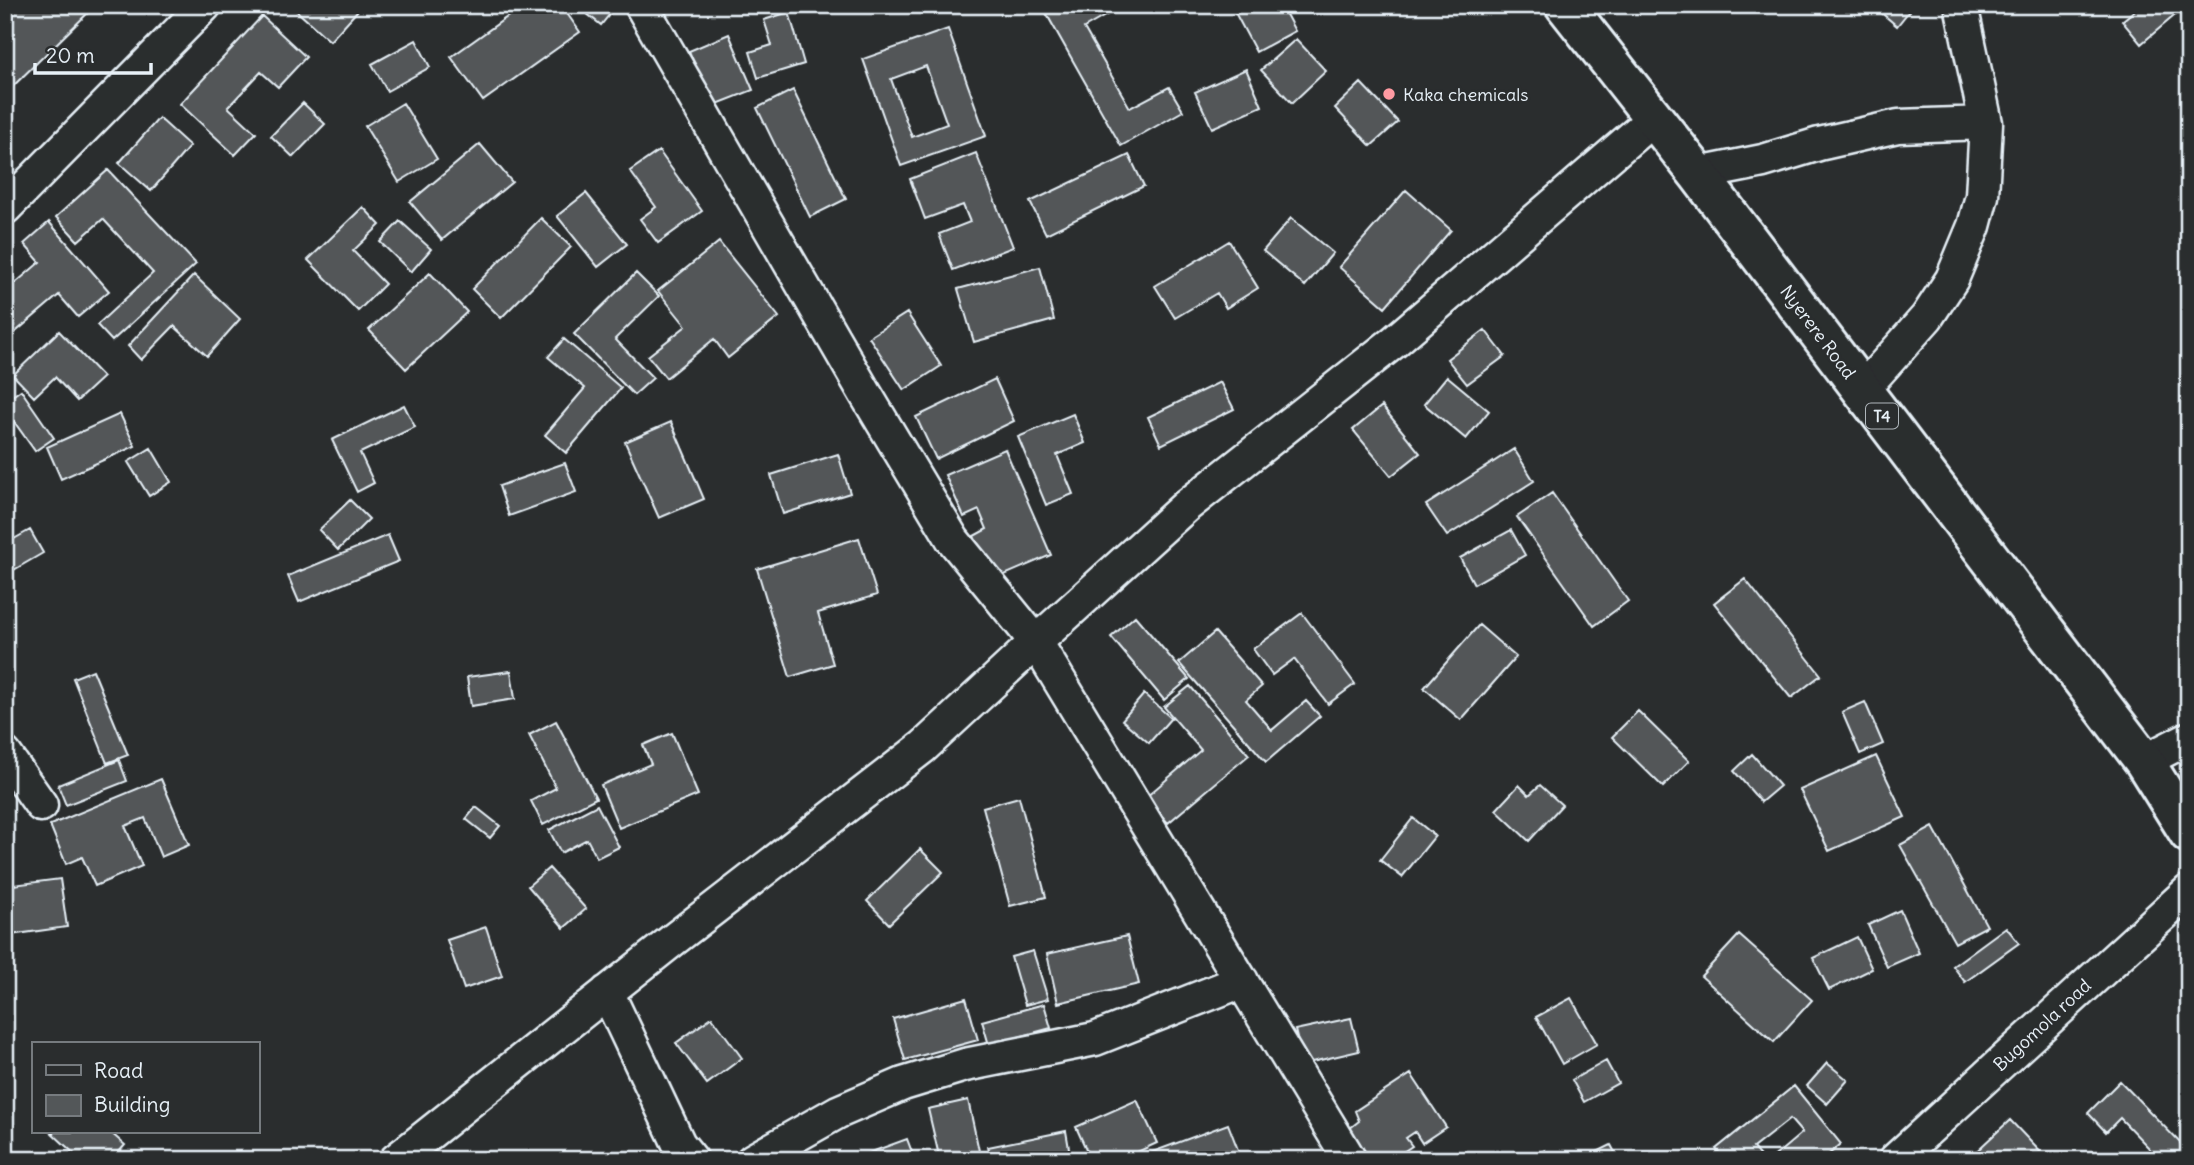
<svg xmlns="http://www.w3.org/2000/svg" width="2194" height="1165" font-family="Delius,sans-serif">
  <rect width="100%" height="100%" fill="#2a2d2e"/>
  <filter id="ink" filterUnits="userSpaceOnUse"><feTurbulence type="fractalNoise" baseFrequency=".0143" numOctaves="2"/><feDisplacementMap in="SourceGraphic" scale="14" xChannelSelector="R" yChannelSelector="G"/><feConvolveMatrix kernelMatrix="1 2 1 2 8 2 1 2 1" color-interpolation-filters="sRGB"/></filter>
  <g filter="url(#ink)">
    <path fill="#535759" stroke="#e8f1f8" stroke-width="2" fill-rule="evenodd" d="M17 5H96L5 94V16Z
      M290 5H355L359 9 330 41Z
      M524 5H561L580 32 483 101 451 57Z
      M576 5H617L601 25Z
      M1060 5H1124L1084 28 1130 108 1169 87 1183 111 1121 146 1046 13Z
      M1231 5H1281L1295 31 1256 52Z
      M1872 5H1913V6L1897 26Z
      M2141 5H2187L2141 44 2122 21Z
      M789 12 804 64 758 78 750 52 772 45 764 20Z
      M262 16 306 57 278 87 261 72 228 107 256 133 235 155 180 104Z
      M948 29 986 136 901 166 863 59ZM926 66 947 124 912 137 891 79Z
      M729 34 753 90 712 106 689 51Z
      M1296 39 1326 71 1292 103 1261 70Z
      M416 40 430 67 387 91 372 64Z
      M1246 69 1262 106 1212 128 1195 92Z
      M1361 83 1398 122 1371 146 1335 108Z
      M793 90 846 199 810 217 757 108Z
      M303 103 325 124 293 157 271 136Z
      M403 103 437 159 399 182 365 126Z
      M159 118 190 146 151 191 119 163Z
      M480 144 512 182 442 240 410 202Z
      M659 151 702 211 658 243 640 219 656 207 630 171Z
      M976 153 1013 247 953 270 939 234 970 222 963 205 925 219 910 179Z
      M1129 155 1144 186 1046 234 1030 202Z
      M108 170 196 264 112 341 97 325 153 273 103 219 78 241 56 217Z
      M1406 190 1451 230 1385 307 1339 267Z
      M586 193 627 244 598 267 557 216Z
      M363 207 380 225 353 251 385 284 358 311 308 260Z
      M541 218 571 247 501 318 472 289Z
      M1291 218 1333 253 1305 286 1263 251Z
      M400 221 431 249 411 272 380 242Z
      M49 222 109 291 78 317 59 295 5 341V292L40 262 24 244Z
      M1229 241 1258 288 1226 308 1217 293 1175 318 1155 286Z
      M719 242 779 317 728 358 714 339 666 378 648 356 686 326 658 291Z
      M1040 267 1054 320 974 342 958 289Z
      M430 273 467 312 406 369 369 330Z
      M636 273 659 296 615 339 653 378 634 395 574 334Z
      M194 275 240 319 207 356 174 326 141 360 128 346Z
      M907 313 941 366 904 390 869 337Z
      M1485 330 1505 356 1467 384 1447 359Z
      M59 331 103 377 77 401 55 377 34 397 13 375Z
      M564 339 621 388 566 453 545 435 585 388 548 357Z
      M1447 376 1489 411 1466 439 1424 404Z
      M995 379 1014 421 936 459 916 417Z
      M1220 382 1234 409 1161 445 1148 417Z
      M21 390 54 438 35 451 5 409V401Z
      M404 405 415 427 360 453 374 483 357 492 332 440Z
      M1382 406 1420 453 1391 476 1353 430Z
      M120 414 135 446 61 479 47 447Z
      M1073 414 1085 443 1057 455 1073 494 1046 505 1018 437Z
      M671 422 704 499 659 518 625 442Z
      M151 448 171 482 149 496 128 462Z
      M1005 449 1051 555 993 580 974 536 987 529 979 510 964 517 945 475Z
      M1514 449 1534 481 1447 536 1426 505Z
      M838 454 850 493 783 514 771 475Z
      M565 463 576 492 509 516 499 486Z
      M1552 493 1628 601 1594 626 1517 517Z
      M350 500 369 519 338 550 319 530Z
      M30 530 43 553 5 575V544Z
      M1511 530 1525 555 1474 584 1460 558Z
      M388 535 399 561 299 602 288 576Z
      M859 538 877 595 818 613 833 664 790 677 757 569Z
      M1745 579 1821 675 1791 698 1714 603Z
      M1302 613 1355 684 1328 704 1294 659 1272 675 1253 649Z
      M1135 616 1189 679 1164 700 1111 637Z
      M1479 625 1516 657 1461 720 1424 688Z
      M1215 632 1262 686 1246 700 1272 730 1306 701 1320 716 1266 762 1179 663Z
      M93 670 128 755 107 763 73 678Z
      M511 671 515 699 471 706 467 677Z
      M1190 686 1249 755 1168 823 1146 797 1201 750 1164 707Z
      M1144 694 1171 718 1149 743 1122 720Z
      M1865 702 1883 744 1860 754 1842 712Z
      M1638 711 1689 761 1663 787 1612 737Z
      M556 721 596 798 543 825 531 801 556 788 529 735Z
      M672 733 698 795 619 828 601 785 651 764 643 745Z
      M1752 754 1780 786 1761 802 1734 771Z
      M1876 756 1905 817 1829 851 1800 790Z
      M119 760 127 781 66 805 58 785Z
      M161 779 189 845 161 857 145 818 125 826 142 866 95 886 82 857 66 864 50 825Z
      M1519 785 1529 795 1540 785 1562 805 1529 841 1496 810Z
      M1019 797 1046 897 1010 906 983 807Z
      M597 805 619 847 597 858 587 839 561 853 549 830Z
      M476 807 500 826 490 838 466 819Z
      M1413 818 1435 836 1402 877 1380 860Z
      M1933 827 1987 926 1955 943 1900 845Z
      M920 849 943 872 889 924 867 901Z
      M549 868 586 909 564 928 528 886Z
      M60 879 67 927 10 935 5 886Z
      M1900 910 1919 953 1887 967 1868 925Z
      M486 927 502 976 464 989 447 940Z
      M2006 927 2019 943 1965 982 1953 966Z
      M1739 935 1812 1000 1774 1042 1701 976Z
      M1127 936 1139 984 1058 1003 1047 954Z
      M1857 937 1872 969 1829 990 1813 958Z
      M1033 951 1048 999 1025 1005 1011 957Z
      M966 998 978 1040 905 1060 893 1019Z
      M1571 998 1597 1044 1562 1064 1536 1017Z
      M1044 1004 1051 1028 989 1045 982 1021Z
      M712 1017 742 1058 707 1084 676 1043Z
      M1351 1018 1359 1051 1303 1064 1295 1030Z
      M1606 1061 1618 1083 1584 1102 1572 1080Z
      M1827 1063 1848 1080 1827 1104 1807 1086Z
      M1411 1074 1446 1127 1422 1143 1415 1132 1406 1138 1412 1146 1391 1160H1371L1349 1129 1359 1121 1355 1111Z
      M2120 1081 2187 1150 2177 1160H2139L2150 1149 2120 1118 2106 1132 2088 1113Z
      M1794 1086 1841 1144 1822 1160H1770L1802 1133 1790 1119 1753 1148 1763 1160H1725L1716 1149Z
      M968 1100 981 1160H940L928 1109Z
      M1137 1100 1157 1143 1120 1160H1091L1076 1127Z
      M2010 1120 2048 1160H1967Z
      M1228 1124 1242 1160H1149L1147 1154Z
      M1066 1131 1071 1160H991L988 1147Z
      M51 1132H110L125 1145 112 1160H81Z
      M907 1139 915 1160H865L863 1155Z
      M1611 1145 1619 1160H1581Z
      M1545 1150 1550 1160H1524Z"/>
    <g fill="none" stroke-linecap="round" stroke-linejoin="round">
      <defs>
        <path id="minor" d="M641 5 865 393 953 540 1036 642 1350 1160
          M1698 174 1763 161 1819 144 1898 126 1986 123
          M5 208 205 5
          M1862 390 1927 317 1952 279 1974 226 1982 196 1986 123 1961 5
          M5 754 41 805
          M2144 761 2189 738
          M607 992 679 1144 692 1160
          M396 1160 673 940 923 747 1036 642 1185 507 1394 342 1654 118
          M753 1160 838 1112 903 1084 965 1065 1095 1039 1242 981
          M1895 1160 2189 891"/>
        <path id="trunk" d="M1565 5 1698 174 2144 761 2189 833"/>
      </defs>
      <use href="#minor" stroke="#e8f1f8" stroke-width="37"/>
      <use href="#trunk" stroke="#e8f1f8" stroke-width="44"/>
      <use href="#minor" stroke="#2a2d2e" stroke-width="32"/>
      <use href="#trunk" stroke="#2a2d2e" stroke-width="38"/>
    </g>
  </g>
  <circle fill="#ff9aa2" stroke="#2a2d2e" stroke-width="2.5" cx="1389" cy="94" r="7"/>
  <g text-anchor="middle" dominant-baseline="central" stroke-width="5" stroke-linejoin="round" paint-order="stroke">
    <rect fill="#2a2d2e" stroke="#afb6bb" stroke-width="2" x="1866" y="403.5" width="32" height="25" rx="5"/>
    <g font-size="16" font-weight="bold" fill="#e8f1f8">
      <text x="1882" y="416">T4</text>
    </g>
    <g font-size="18" fill="#e8f1f8" stroke="#2a2d2e" text-anchor="start">
      <text x="1403" y="94">Kaka chemicals</text>
    </g>
    <g font-size="18" fill="#e8f1f8" stroke="#2a2d2e">
      <text transform="translate(1818 332) rotate(53)">Nyerere Road</text>
      <text transform="translate(2042 1025) rotate(-43)">Bugomola road</text>
    </g>
  </g>
  <rect width="2194" height="1165" fill="none" stroke="#2a2d2e" stroke-width="28"/>
  <rect x="14" y="14" width="2166" height="1137" fill="none" stroke="#e8f1f8" stroke-width="2.5" filter="url(#ink)"/>
  <rect x="32" y="1042" width="228" height="91" fill="#2a2d2e" stroke="#767b7f" stroke-width="2"/>
  <rect x="46" y="1065" width="35" height="10" fill="#2a2d2e" stroke="#767b7f" stroke-width="2"/>
  <text x="94" y="1078" font-size="21" fill="#e8f1f8">Road</text>
  <rect x="46" y="1095" width="35" height="21" fill="#535759" stroke="#767b7f" stroke-width="2"/>
  <text x="94" y="1112" font-size="21" fill="#e8f1f8">Building</text>
  <path d="M35 63v10h116v-10" fill="none" stroke="#e8f1f8" stroke-width="3.5"/>
  <text x="46" y="63" font-size="21" fill="#e8f1f8" stroke="#2a2d2e" stroke-width="5" paint-order="stroke">20 m</text>
</svg>
